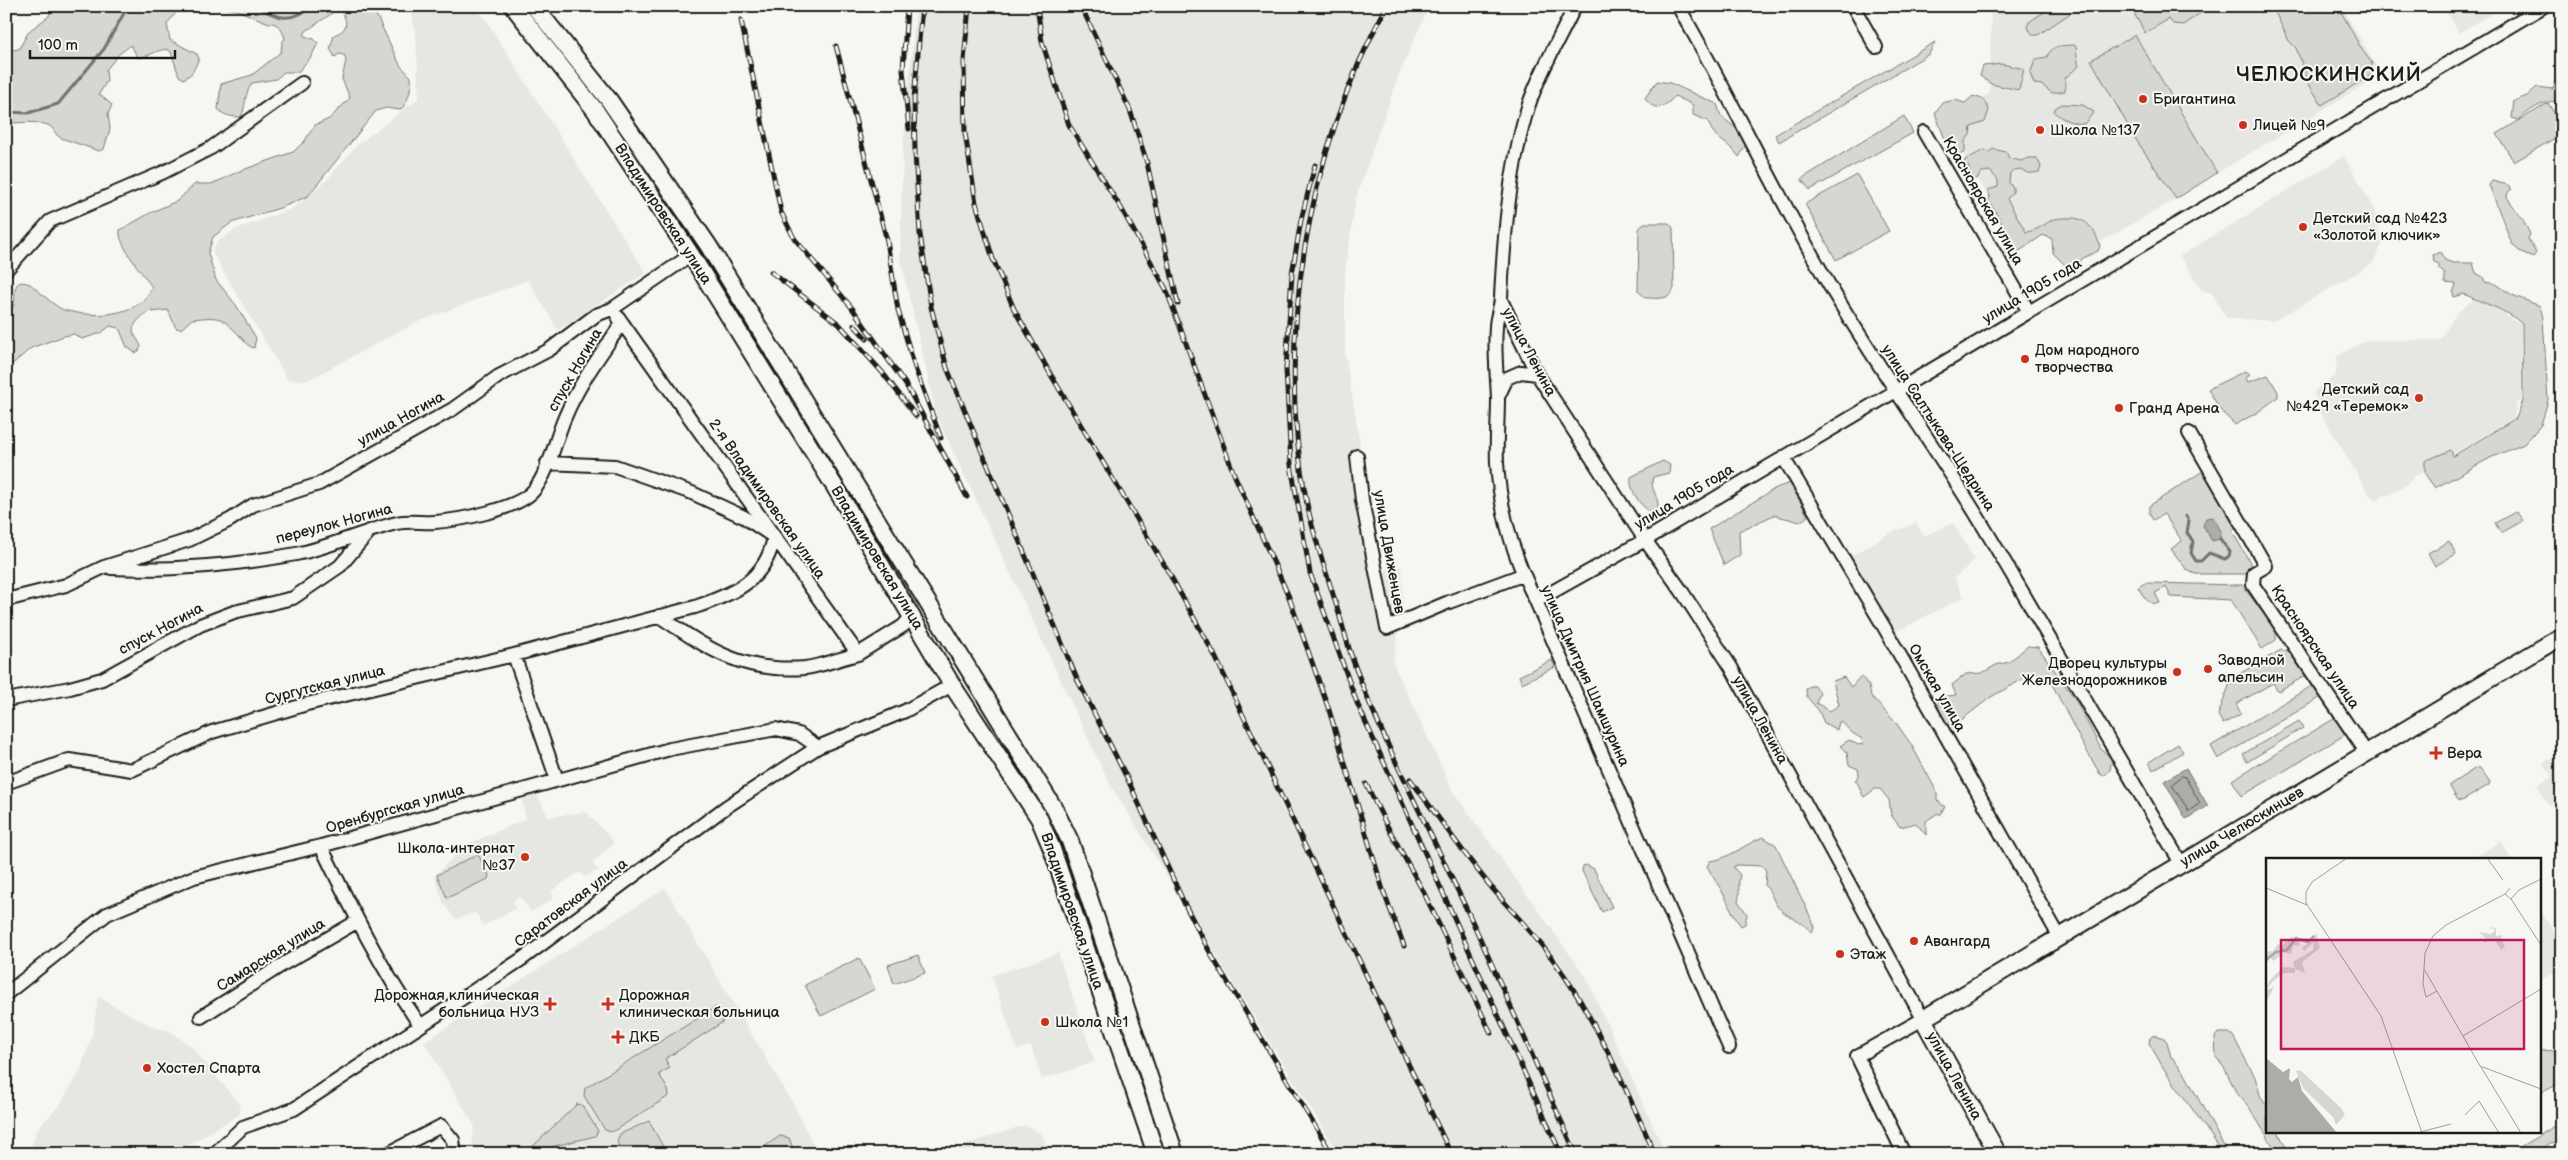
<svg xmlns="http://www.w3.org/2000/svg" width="2568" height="1160" font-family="'Balsamiq Sans',sans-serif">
  <rect width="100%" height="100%" fill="#f6f6f2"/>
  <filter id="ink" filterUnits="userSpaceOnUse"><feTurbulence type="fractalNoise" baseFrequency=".02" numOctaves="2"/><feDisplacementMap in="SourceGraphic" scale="10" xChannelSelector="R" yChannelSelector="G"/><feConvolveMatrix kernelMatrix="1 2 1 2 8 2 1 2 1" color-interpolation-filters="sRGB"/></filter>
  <g filter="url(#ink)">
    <path fill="#e6e6e2" d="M410 6H474L488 23 646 273 558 330 528 280 415 323 308 380H288L212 252 217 242 236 229 292 209 327 180 356 146 419 98 416 35Z
      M916 6H1429L1398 77 1356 197 1345 271V353L1369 499 1373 546 1379 571 1402 566 1403 606 1393 663 1452 790 1586 977 1666 1154H1339L1108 781 937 417 900 257 903 150Z
      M1991 6H2341L2377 68 2374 70V79L2217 173 2135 35 2091 60 2135 138 2176 199 2069 260 2051 228 2019 247 1944 123 1990 93Z
      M2444 6H2505L2459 33Z
      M2344 156 2374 209 2382 244 2372 264 2274 321 2226 318 2212 293 2202 290 2180 256Z
      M2473 300 2480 301 2506 313V316L2521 325V402H2517L2514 418 2412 478V480L2390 495H2383L2376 500 2369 494 2317 407 2320 404 2314 394 2316 389 2336 375 2337 356 2367 340H2440L2457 313Z
      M1916 523 1924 536 1953 523 1975 560 1954 578 1964 597 1893 633 1849 557 1890 533Z
      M2562 753V789L2558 792 2562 799 2549 806 2537 786 2552 777 2544 763Z
      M538 795 548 817 586 812 613 841 612 845 592 863 599 870 585 877 580 872 551 891 554 898 531 912 519 896 513 902 516 908 483 926 476 913 455 919 444 904 434 876 466 845 526 819 522 800Z
      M2501 841 2511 859H2471Z
      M665 888 793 1104 818 1154H472L474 1125 424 1042Z
      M2539 907 2562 945V968L2539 981Z
      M1058 953 1095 1062 1042 1079 1031 1046 1017 1050 992 976Z
      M98 997 155 1028 168 1030 192 1047 240 1105V1114L177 1152 178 1154H36L31 1147 37 1129 60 1105 80 1071 92 1037Z
      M1025 1125 1041 1134 1051 1154H937Z"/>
    <path fill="#d6d6d2" stroke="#797977" d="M52 6H181L167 24 170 40 197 54 199 59 192 73 184 79 179 76 171 52 167 49C156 50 149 57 138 58L131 45 119 54 106 70 107 81 99 94 112 105 108 114 110 129 104 149 99 151 61 138C55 135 55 130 50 126 42 121 16 122 6 124V51L19 49 29 31 49 16Z
      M218 6H337L331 14 306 31 304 36 314 39 318 43 311 57 298 72H284L276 79 252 83C243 96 247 105 241 117 232 117 224 116 218 109L221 84 252 75 281 52 282 43 285 38C282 30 278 22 269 23L239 11Z
      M338 6H372L400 65 411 77C412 86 408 105 400 110L386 108 376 111 308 196 283 207 231 223 213 237 208 253 216 280 236 305 256 338 254 348C247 346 245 342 240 336 220 316 221 316 192 319L181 329 176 328 168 310 152 312 151 310C145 313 132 324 133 331 134 336 139 341 141 346L139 351 135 353 127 347 119 328 110 326 101 333 82 339 74 334 64 336 31 348 15 362 6 367V312L14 306C16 293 11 277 30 284 38 290 56 308 64 310 91 318 140 318 152 287 144 275 117 244 120 230L152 212 177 201 195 184H211L221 180 237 172 293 152 304 142 315 125 329 119 350 98 342 79 346 60 344 55 339 54 335 57 330 49 334 35C351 29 347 19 338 6Z
      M2053 6H2081L2038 35H2033L2027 27 2029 22Z
      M2130 6H2206L2208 8 2183 25 2173 24 2169 19 2145 33Z
      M2269 6H2338L2362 50 2372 63 2371 75 2322 105 2310 86 2296 48 2289 41 2276 14Z
      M2135 35 2217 173 2176 199 2135 138 2091 60Z
      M1935 42 1929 54 1779 142 1775 135Z
      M2074 45 2076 46C2076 48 2078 64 2079 66L2065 78V91L2052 93 2042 85 2034 84 2030 73 2036 59 2047 57C2053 44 2060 46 2074 45Z
      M2002 64 2024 69 2019 90 1991 84 1980 76 1983 66Z
      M2562 78V107L2556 101C2542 101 2528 111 2519 120L2512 118 2514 101 2527 96 2537 87 2552 89 2556 80Z
      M1657 81 1670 83 1717 104 1721 116 1745 136 1747 143 1739 157C1728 141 1714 141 1708 121L1693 115V105L1675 96C1664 108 1655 113 1645 98Z
      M1973 96 1983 99 1989 110 1985 122 1971 127 1970 135 1965 141V152L1958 156 1946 142 1935 113 1942 103 1955 100 1965 103Z
      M2548 103 2562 126V134L2514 162 2497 134Z
      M2062 104 2083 105 2094 112 2084 124C2074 124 2061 119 2054 112L2055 108Z
      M1904 116 1913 133 1810 190 1801 179Z
      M1993 149 2006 152 2009 158 2021 161 2029 158H2037L2041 167 2039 172C2030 173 2029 175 2021 169L2013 170 2010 173 2009 183 2013 187V192L2007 199 2026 232C2035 231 2043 226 2050 221 2054 218 2061 218 2065 218 2085 216 2094 227 2100 246L2098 251 2083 258 2080 262 2066 266 2053 253 2052 239 2043 235 2018 252 2020 257 2015 262 2007 253 2011 251C2013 243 1994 207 1988 201L1990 197 1988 190 1998 187V180L1990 171 1982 172 1977 179 1972 178 1968 166 1964 164 1965 160 1984 150 1989 152Z
      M1857 175 1889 231 1836 260 1805 204Z
      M2492 181 2508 185 2512 189 2508 192 2507 197 2523 220 2530 234 2528 239 2536 253 2533 257 2519 251 2512 244 2489 185Z
      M1644 223H1669L1673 228 1674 288C1670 301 1658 298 1646 298L1638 291 1639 229Z
      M2440 252 2445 260 2453 263H2473L2476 273 2483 277 2485 282 2496 284 2512 295 2540 306 2543 318 2548 400 2541 425 2524 444 2492 457 2435 488 2425 474V461L2451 450 2453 456 2516 418 2523 401 2522 324C2505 308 2483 304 2464 294L2454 297 2453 293 2456 284 2445 283V274L2439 269V264L2434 262 2433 255Z
      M2245 371 2250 374 2246 378 2248 382 2268 375 2278 392V397L2258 412 2235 425 2221 411 2208 389Z
      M1663 461 1670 465 1669 473 1653 477C1649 490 1660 496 1658 509L1653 513C1641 508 1629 490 1631 477Z
      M2206 469 2241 525 2232 531 2252 566 2247 574H2195L2187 570 2171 549 2182 541 2164 514 2153 520 2149 513V506Z
      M1790 483 1808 516 1800 522 1774 515 1739 531 1740 555 1724 565 1709 529 1776 488Z
      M2517 511 2523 521 2501 533 2495 523Z
      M2449 541 2456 554 2435 566 2428 553Z
      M2145 583 2242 585 2276 630V640L2262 649 2231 600 2171 597 2166 587 2155 593 2160 603C2148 606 2143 596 2138 587Z
      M2028 646 2038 647 2075 699 2101 749 2112 759 2110 770 2104 776 2100 774 2081 741 2053 686 2035 672 2026 674 2023 679 1991 697 1952 727C1939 717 1938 713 1939 697L1956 695 1952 685 1966 674 1982 673 1996 665 2009 662Z
      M2281 650 2292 651 2309 674 2278 691 2273 683 2236 704 2241 714 2223 724 2218 715 2232 678Z
      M1552 660 1555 667 1522 683 1519 676Z
      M1861 676 1869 686 1871 696 1897 724 1912 746 1937 792V800L1945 807 1940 815 1938 813 1926 821V835L1916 823 1900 827 1891 815 1889 800 1880 789H1875L1864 797C1860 792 1860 784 1855 781L1859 774 1858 769 1849 765 1847 753 1840 746 1849 740 1858 745 1863 744 1862 739 1851 732 1841 721 1839 722 1837 730 1824 723 1819 711 1807 697 1806 689 1810 686H1815L1820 693 1816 703 1830 711 1839 705 1833 681 1844 677 1851 687Z
      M2315 684 2323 696 2218 759 2211 746Z
      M2337 717 2348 733 2242 796 2232 780Z
      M2299 721 2303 728 2247 762 2243 754Z
      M2178 744 2183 752 2153 770 2149 762Z
      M2476 768H2480L2490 782 2489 785 2462 801 2458 800 2450 787 2451 784Z
      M1763 837 1776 845 1810 916 1814 928 1812 933C1803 921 1787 918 1777 906 1772 899 1771 890 1765 886L1766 871 1763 866 1737 865 1733 867 1740 875C1737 885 1741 892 1738 901L1747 914 1745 924 1741 926C1733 916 1731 908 1725 897 1720 886 1712 877 1707 866L1710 861C1729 859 1745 844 1763 837Z
      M476 855 479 856 489 875 488 879 447 898 437 875Z
      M1586 865 1594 869 1612 907 1602 912 1582 871 1583 866Z
      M918 955 925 973 894 984 888 965Z
      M859 958 875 989 821 1016 805 985Z
      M716 1007 723 1022 665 1059 670 1068 659 1074 668 1090 669 1096 612 1132 605 1130 584 1096 585 1088Z
      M2218 1033H2229L2233 1036 2255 1077 2261 1098 2267 1106V1131H2278L2285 1146 2294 1154H2278L2249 1107 2236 1092 2225 1069 2216 1057 2215 1037Z
      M2154 1035 2164 1038 2167 1042 2171 1057 2185 1074 2228 1154H2224L2164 1069 2149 1043 2150 1038Z
      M2562 1050V1082L2539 1094V1051Z
      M577 1104 582 1105 598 1131 595 1136 531 1152 530 1149Z
      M649 1121 667 1154H621L617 1141 620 1134Z
      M2562 1122V1141L2549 1143 2536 1154H2508Z
      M780 1136 789 1138 795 1154H754Z"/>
    <path fill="#acaca9" stroke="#727271" d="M2213 517 2221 531 2220 539 2212 541 2203 526 2206 518Z
      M2186 768 2208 806 2186 819 2164 781Z"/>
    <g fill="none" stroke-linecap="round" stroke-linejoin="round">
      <path stroke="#565654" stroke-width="1" d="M2182 776 2185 777 2200 803 2189 811 2172 785Z"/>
      <path stroke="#727271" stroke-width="3" d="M255 6C281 19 289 23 314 6
        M6 112 28 113 58 104 104 49 128 6
        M2186 516 2189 521 2187 533 2193 542 2191 553 2196 561H2201L2209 553 2225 559 2229 556 2230 552 2220 539"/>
      <defs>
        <path id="minor" d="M1575 6C1558 42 1536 78 1525 117 1509 175 1504 237 1501 297 1501 307 1496 317 1496 327 1494 351 1497 374 1498 399 1498 420 1496 442 1497 463 1500 511 1514 558 1536 601L1729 1047
          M1678 6C1731 97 1775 192 1828 283 1874 362 1928 436 1976 514 2046 630 2111 747 2181 863
          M1853 6 1876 47
          M1924 132 2029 312
          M6 270 50 221 164 172 211 148 302 83
          M1501 300 1537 374 1645 540 1681 590 1731 667 1923 1019 1857 1056 1904 1154
          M618 317 858 654 903 626 912 616
          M1498 397 1507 378 1521 372 1537 374
          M2189 433 2266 566 2254 573 2253 585 2366 752
          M1357 456 1362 500 1387 628 1449 602 1522 575
          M1783 457 1884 627 2059 936
          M111 568C170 571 238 565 296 554 331 547 363 531 397 523 410 520 422 523 435 522 460 520 519 509 534 490 550 470 555 440 565 417 579 383 602 353 622 323
          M6 600 66 585 104 567 189 540 230 520 253 505 319 484 453 409 499 376 549 350 596 315 612 309 691 255
          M1536 601 1645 540 2544 6
          M659 616C709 649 741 673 805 668 822 666 841 658 858 654
          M514 655 557 780
          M6 700 70 688 102 679 200 625 234 612 293 598 340 566 368 533
          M6 783 69 760 132 770 212 732 307 704 514 655 695 607C734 594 766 580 774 537L744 517 692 493 615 466 547 463
          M321 846C351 908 381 969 420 1025
          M6 994 107 914 194 877 321 846 670 749 776 729 799 734 818 747
          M201 1017 285 963 358 921
          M214 1154 243 1127 294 1109 522 959 726 807 818 747 905 711 952 685
          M387 1154 441 1126 453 1140 455 1154"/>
        <path id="major" d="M513 6 595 110 691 255 835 487 952 685 1039 818 1052 849 1156 1154
          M534 6 609 100 708 245 1055 810 1070 841 1175 1154
          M1998 1154 1923 1019 2562 636"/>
      </defs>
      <use href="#minor" stroke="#1c1c1c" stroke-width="16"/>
      <use href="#major" stroke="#1c1c1c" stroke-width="20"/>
      <use href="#minor" stroke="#f6f6f2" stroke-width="12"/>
      <use href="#major" stroke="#f6f6f2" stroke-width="16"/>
      <defs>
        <path id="rail" d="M907 6 903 70 909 129
          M922 6 914 99 915 153 920 234 931 307 947 368 1077 679 1128 780 1185 905 1213 958 1332 1154
          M969 6 964 61 965 133 976 203 993 259 1014 309 1051 375 1169 573 1214 654 1451 1154
          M1037 6 1042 42 1069 125 1121 208 1166 289 1234 474 1289 597 1329 710 1383 890 1404 946
          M1081 6 1130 110 1147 163 1178 304
          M1387 6C1307 151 1274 342 1307 504 1314 538 1326 571 1336 604 1343 626 1348 648 1356 669 1387 750 1429 829 1466 908 1504 989 1539 1072 1576 1154
          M741 20 781 212 794 238 852 308 906 385 967 497
          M836 46 887 241 898 310 915 368 941 438
          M1315 165 1301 220 1292 274 1286 369 1291 465 1310 573 1357 703 1561 1154
          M771 272 839 324 882 372 916 416
          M854 325 867 339
          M1410 779C1437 815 1463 853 1492 888 1518 918 1544 945 1566 978 1602 1033 1628 1094 1655 1154
          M1366 784 1385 822 1423 891 1491 1033"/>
      </defs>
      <use href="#rail" stroke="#1c1c1c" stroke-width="5"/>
      <use href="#rail" stroke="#f6f6f2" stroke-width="3" stroke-dasharray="9" stroke-linecap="butt"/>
    </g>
  </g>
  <g fill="#c8321e" stroke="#f6f6f2" stroke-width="2">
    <circle cx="2143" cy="99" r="5"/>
    <circle cx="2243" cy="125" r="5"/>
    <circle cx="2040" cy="130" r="5"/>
    <circle cx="2303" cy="227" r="5"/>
    <circle cx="2025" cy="359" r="5"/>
    <circle cx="2419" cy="398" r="5"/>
    <circle cx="2119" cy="408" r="5"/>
    <circle cx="2208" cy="669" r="5"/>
    <circle cx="2177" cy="672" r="5"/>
    <path d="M2433.5 745.5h5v5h5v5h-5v5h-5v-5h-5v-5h5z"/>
    <circle cx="525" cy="857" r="5"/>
    <circle cx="1914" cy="941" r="5"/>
    <circle cx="1840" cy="954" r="5"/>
    <path d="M547.5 996.5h5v5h5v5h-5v5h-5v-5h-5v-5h5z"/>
    <path d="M605.5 996.5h5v5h5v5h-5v5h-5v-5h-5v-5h5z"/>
    <circle cx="1045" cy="1022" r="5"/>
    <path d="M615.5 1029.5h5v5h5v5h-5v5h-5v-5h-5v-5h5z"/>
    <circle cx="147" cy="1068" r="5"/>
  </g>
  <g text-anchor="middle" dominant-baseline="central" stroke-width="4" stroke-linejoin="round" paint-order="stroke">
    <g font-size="15" fill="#1c1c1c" stroke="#f6f6f2" text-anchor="start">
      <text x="2153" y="99">Бригантина</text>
      <text x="2253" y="125">Лицей №9</text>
      <text x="2050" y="130">Школа №137</text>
      <text x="2313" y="218">Детский сад №423<tspan x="2313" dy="17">«Золотой ключик»</tspan></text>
      <text x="2035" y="350">Дом народного<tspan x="2035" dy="17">творчества</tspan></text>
      <text x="2409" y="389" text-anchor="end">Детский сад<tspan x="2409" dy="17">№429 «Теремок»</tspan></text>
      <text x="2129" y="408">Гранд Арена</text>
      <text x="2218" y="660">Заводной<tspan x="2218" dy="17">апельсин</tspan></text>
      <text x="2167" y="663" text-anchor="end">Дворец культуры<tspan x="2167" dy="17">Железнодорожников</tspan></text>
      <text x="2447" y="753">Вера</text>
      <text x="515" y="848" text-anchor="end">Школа-интернат<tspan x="515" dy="17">№37</tspan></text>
      <text x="1924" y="941">Авангард</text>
      <text x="1850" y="954">Этаж</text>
      <text x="539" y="995" text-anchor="end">Дорожная клиническая<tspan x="539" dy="17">больница НУЗ</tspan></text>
      <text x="619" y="995">Дорожная<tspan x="619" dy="17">клиническая больница</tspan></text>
      <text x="1055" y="1022">Школа №1</text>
      <text x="629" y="1037">ДКБ</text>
      <text x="157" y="1068">Хостел Спарта</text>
    </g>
    <g font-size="15" fill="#1c1c1c" stroke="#f6f6f2">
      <text transform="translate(1983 201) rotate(60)">Красноярская улица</text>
      <text transform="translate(663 214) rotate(57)">Владимировская улица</text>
      <text transform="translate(2032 291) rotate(-31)">улица 1905 года</text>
      <text transform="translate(1529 352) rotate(62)">улица Ленина</text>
      <text transform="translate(575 370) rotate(-60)">спуск Ногина</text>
      <text transform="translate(401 419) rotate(-29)">улица Ногина</text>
      <text transform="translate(1938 428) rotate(57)">улица Салтыкова-Щедрина</text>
      <text transform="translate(1684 497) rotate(-31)">улица 1905 года</text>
      <text transform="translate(767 499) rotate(55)">2-я Владимировская улица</text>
      <text transform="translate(334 524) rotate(-15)">переулок Ногина</text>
      <text transform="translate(1389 552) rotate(80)">улица Движенцев</text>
      <text transform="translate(877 558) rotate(59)">Владимировская улица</text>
      <text transform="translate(161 629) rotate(-28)">спуск Ногина</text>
      <text transform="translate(2315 647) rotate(56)">Красноярская улица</text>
      <text transform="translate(1585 676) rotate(66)">улица Дмитрия Шамшурина</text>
      <text transform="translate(325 685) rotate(-14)">Сургутская улица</text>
      <text transform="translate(1937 688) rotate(60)">Омская улица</text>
      <text transform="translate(1760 720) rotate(61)">улица Ленина</text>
      <text transform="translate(395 809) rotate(-16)">Оренбургская улица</text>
      <text transform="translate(2242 827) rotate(-31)">улица Челюскинцев</text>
      <text transform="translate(571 903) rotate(-37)">Саратовская улица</text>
      <text transform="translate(1072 911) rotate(71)">Владимировская улица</text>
      <text transform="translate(271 955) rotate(-32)">Самарская улица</text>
      <text transform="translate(1954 1076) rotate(61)">улица Ленина</text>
    </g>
    <g font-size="20" font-weight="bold" letter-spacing="1" fill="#1c1c1c" stroke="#f6f6f2">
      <text x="2329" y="75">ЧЕЛЮСКИНСКИЙ</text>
    </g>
  </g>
  <g transform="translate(2266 858)">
    <rect width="275" height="275" fill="#f6f6f2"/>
    <path d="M227 69 230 71V78L237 77 235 80 239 89 235 92 228 81 218 85 219 78 207 85 217 78 213 74 224 76 229 73 227 70 222 72ZM50 75 54 90 36 104 39 115 29 111V115H18L7 123 0 132 8 129 0 145V130L4 122 17 109 29 110 27 104 47 92 48 84 38 93 36 90 42 85 33 82 34 88 27 87 25 96 16 94 15 102 13 98 8 103 4 100 0 106V94L7 93 12 86 17 87 25 79 45 81ZM34 212 75 250 79 257 70 267 67 259 37 230 30 213Z" fill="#d6d6d2"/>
    <path d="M0 200 17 214 24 210 23 221 26 224 32 219 36 233 71 275H0Z" fill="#acaca9"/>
    <path fill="none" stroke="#acaca9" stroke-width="2.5" d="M0 102 10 94 21 92 30 80 42 84 48 78"/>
    <path fill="none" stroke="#9f9f9c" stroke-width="1" d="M81 0 46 24 40 34V45L115 158 156 275M221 0 237 22M0 30 41 47M244 30 239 36 245 41 253 32 275 21M245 41 275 87M158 111 197 178M275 131 197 178 214 208 275 231M171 133 160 139 157 126 159 95 167 78 180 67 239 36M215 209 255 275M199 257 213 243 233 275M154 274 185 266"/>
    <path fill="#c2185b" fill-opacity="0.15" stroke="#c2185b" stroke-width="2.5" d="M15 82H258V191H15Z"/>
    <rect width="275" height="275" fill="none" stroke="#1c1c1c" stroke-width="2.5"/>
  </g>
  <rect width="2568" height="1160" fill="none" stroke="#f6f6f2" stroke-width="25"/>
  <rect x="12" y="12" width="2543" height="1135" fill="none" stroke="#1c1c1c" stroke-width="2" filter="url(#ink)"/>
  <path d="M30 50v8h145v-8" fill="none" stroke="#1c1c1c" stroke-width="2.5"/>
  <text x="38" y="50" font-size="15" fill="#1c1c1c" stroke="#f6f6f2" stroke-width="4" paint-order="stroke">100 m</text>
</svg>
